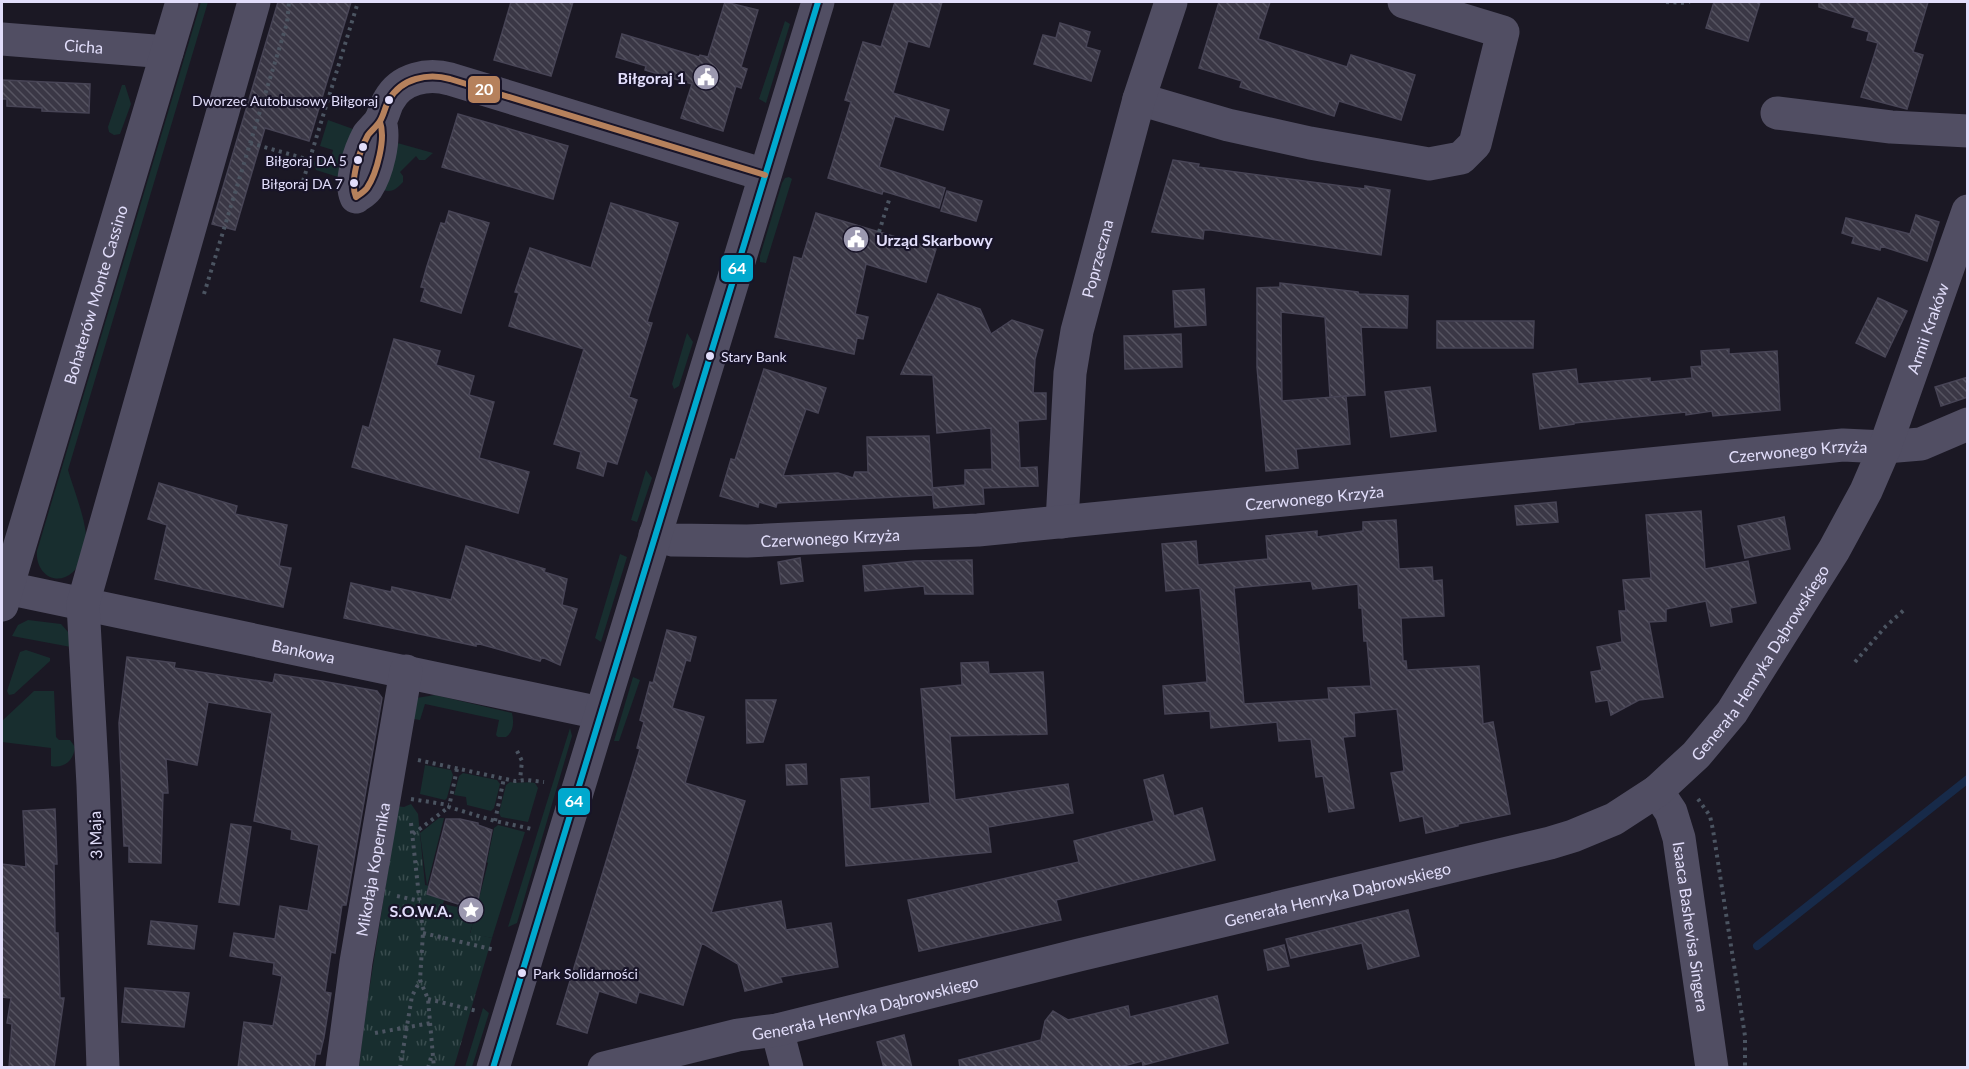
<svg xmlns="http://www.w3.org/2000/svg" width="1969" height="1069" font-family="Lato,sans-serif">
  <defs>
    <pattern id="park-tufts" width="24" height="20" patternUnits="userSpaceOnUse" patternTransform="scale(1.5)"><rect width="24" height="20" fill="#182e2f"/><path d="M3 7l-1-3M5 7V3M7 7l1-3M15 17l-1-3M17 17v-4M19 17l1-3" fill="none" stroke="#394c4e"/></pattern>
    <pattern id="building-back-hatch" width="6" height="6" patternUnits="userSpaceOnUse" patternTransform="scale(1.5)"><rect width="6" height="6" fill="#3a3745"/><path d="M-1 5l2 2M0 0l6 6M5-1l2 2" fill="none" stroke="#565461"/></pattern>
  </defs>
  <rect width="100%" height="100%" fill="#1b1824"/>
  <path fill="#182e2f" d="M201 2H208L68 470C73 487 86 520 86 538 86 547 80 566 73 572 55 588 35 572 37 551Z
    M785 21 790 24 766 103 759 99Z
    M122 85H125L131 104 120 134 114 135 109 132 108 127Z
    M328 120 353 129 338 177 316 170 314 164 316 157 330 161 333 150 320 146Z
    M394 142 433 153 425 160H419L416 156 400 172 403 176V182C396 189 393 193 383 190Z
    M789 177 792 179 766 263 760 262V256L782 183 785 178Z
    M687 333 693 342 679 386 674 389 672 384Z
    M646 470 652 478 637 522 631 520Z
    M620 554 627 557 601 642 595 638Z
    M28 620 61 624 69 633 71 647 12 636 18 625Z
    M26 650 50 658V661L14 694 9 695 7 691 20 652Z
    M633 677 640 680 619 741H614Z
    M34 691H54L56 737 59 740H70L75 747C74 760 64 769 51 766V748L2 742V721Z
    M435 695 512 713C514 722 514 731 506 737H498L496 735 499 720 425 704 420 720 414 719 410 699Z
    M570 728 572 736 517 923 508 927Z
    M425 765 451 770 453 775 447 798 445 800 420 794Z
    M463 773 497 780 500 784 494 808 491 811 467 805 466 797 454 795 459 776Z
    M510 782C518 784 527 781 535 783L538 788 528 822 501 817 499 813 506 785Z
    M439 818H444L427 886 420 833Z
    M498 825 525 832 492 938 470 934 488 863 487 862 494 828Z
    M483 1008 489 1013 472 1067H465Z"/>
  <path fill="url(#park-tufts)" d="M411 804 418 814 425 885 429 886 427 894 439 897V899L444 900 443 904 457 907 459 903 464 904V903L478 906 470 933 492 938 454 1067H359L364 1023 397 814 394 806 404 807Z"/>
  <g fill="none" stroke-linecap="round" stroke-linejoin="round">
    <path stroke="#172a49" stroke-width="8" d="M1757 946 1968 779"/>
  </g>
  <path fill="url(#building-back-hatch)" stroke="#474455" stroke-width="1.5" fill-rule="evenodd" d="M278 2H351L309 141 265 128 235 230 212 224Z
    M511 2H573L551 76 494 60Z
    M725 2 758 10 741 67 747 69 741 88 736 86 723 131 681 118 692 84 645 70 646 66 616 57 622 34 699 57 700 55 708 57Z
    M895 2H942L929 47 908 41 893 93 949 110 943 130 895 116 879 167 945 188 939 208 883 191 882 194 828 178 851 102 845 100 863 42 881 47Z
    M1219 2H1270L1258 39 1347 67 1351 55 1415 75 1401 120 1339 101 1334 116 1240 87 1242 81 1199 68Z
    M1714 2H1760L1748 41 1706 28Z
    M1819 2H1928L1913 52 1923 55 1907 109 1861 97 1878 43 1867 40 1869 32 1852 27 1855 18 1819 7Z
    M1060 23 1090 32 1086 47 1100 51 1091 81 1034 64 1043 35 1056 38Z
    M3 80 90 84 89 113 42 111V108L7 106V99H2Z
    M458 114 568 146 553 199 442 167Z
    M1173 160 1199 164 1198 167 1365 189V186L1390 190 1381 255 1211 230H1204L1203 239 1152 232Z
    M947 191 982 201 976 221 941 211Z
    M611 203 678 223 647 322 652 323 629 397 637 400 617 464 607 461 603 476 577 468 581 452 554 444 584 349 509 326 519 293 515 292 530 248 591 268Z
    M449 211 489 223 461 313 421 301 425 288 421 287 427 266 441 223 445 224Z
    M816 213 936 249 926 282 866 264 855 314 868 317 863 339 857 338 854 354 775 337 794 257 802 259Z
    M1916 215 1939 222 1927 261 1881 246 1880 250 1852 243 1854 237 1842 233 1846 218 1910 234Z
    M1280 283 1358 292 1359 294 1408 296 1407 328 1361 327 1365 395 1330 397 1325 317 1281 312 1282 401 1346 396 1350 444 1296 449 1298 468 1266 471 1257 367V288L1280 287Z
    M1204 289 1206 325 1175 327 1173 291Z
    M938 294 980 309 991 334 1012 320 1043 330 1035 359 1033 393H1046V419L1018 421 1020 468 1037 467 1038 486 983 488 984 504 934 508 932 488 965 485V470L992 469 991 428 937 433 933 375 901 374Z
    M1878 298 1907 311 1885 357 1856 343Z
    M1437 321H1534L1533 348H1437Z
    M1181 334 1182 367 1125 369 1124 336Z
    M394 339 440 351 436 365 474 376 469 395 494 402 479 458 529 472 518 513 352 467 363 426 369 428Z
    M1729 349V354L1777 351 1780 410 1713 416 1712 411 1686 415V412L1574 423V424L1540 429 1533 374 1576 369 1578 384 1650 378V382L1692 378 1691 367 1702 366 1701 351Z
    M764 369 826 388 818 413 806 409 783 476 838 473 853 478 855 472H868L867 437 929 436 933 495 777 503 776 507 759 502 758 507 720 496 731 459 735 460Z
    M1968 377V397L1941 406 1935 387Z
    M1430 387 1436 431 1391 437 1385 392Z
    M159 483 237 506 235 514 287 525 279 566 291 568 283 607 155 579 167 525 148 519Z
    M1556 502 1558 522 1517 525 1515 506Z
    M1701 511 1705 569 1748 561 1756 603 1730 608 1732 622 1711 626 1706 601 1666 609V621L1649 622 1663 697 1639 700 1611 715 1608 700 1596 702 1591 672 1602 670 1597 647 1622 642 1619 611H1626L1623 580 1651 578 1646 515Z
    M1784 517 1790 549 1745 558 1738 526Z
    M1396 520 1399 569 1432 567 1433 581 1442 580 1444 616 1401 618 1403 661H1406L1407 670 1479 666 1483 724 1493 722 1510 814 1458 824V826L1426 833 1423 816 1400 821 1391 773 1404 771 1397 709 1354 713 1355 736 1343 737 1354 808 1329 812 1323 776 1316 777 1311 739 1279 741 1277 722 1211 728 1210 711 1165 714 1163 686 1207 682 1200 588 1166 591 1162 544 1196 541 1198 565 1268 559 1266 536 1317 531V537L1363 531V522ZM1311 581 1313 589 1358 584 1359 608H1362L1364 641H1367L1371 686 1328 688 1329 699 1244 704 1234 588Z
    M466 546 545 569 544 572 567 579 562 605 577 609 560 665 542 657 540 661 476 643V646L344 618 351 583 391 592 392 587 451 600Z
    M800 558 803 581 781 584 778 562Z
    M972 560 973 594H925L924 586 865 591 863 566 915 561Z
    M667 630 696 637 690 661 686 660 672 708 704 717 685 783 745 801 711 913 781 901 786 930 831 923 838 967 780 977 782 982 745 991 738 964 702 943 683 1005 639 992 636 1003 599 991 587 1033 557 1024 640 749 637 748 644 722 640 720 650 682 653 683Z
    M127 657 175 663 174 668 273 683 275 674 322 681 377 691 382 698 346 905H342L335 953 331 952 325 992 331 993 324 1037 320 1054H316L314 1068H238L244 1022 273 1026 282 976 273 974 274 963 230 956 234 933 275 939 280 906 308 911 319 845 291 839 292 830 254 821 272 713 208 702 197 765 166 759 168 793H163L161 863 129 862V846H124L119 723Z
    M988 662 989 674 1043 672 1047 734 950 736 955 800 1068 784 1073 813 988 827 991 852 846 866 841 779 869 777 870 809 930 803 921 689 962 685 961 663Z
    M746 700H776L763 742 747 743Z
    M806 764 807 784 787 785 786 765Z
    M1163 775 1174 816 1202 808 1215 860 1056 900 1061 920 919 951 908 900 1079 862 1074 841 1154 821 1144 780Z
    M55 809 57 864H54L55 933H58L60 998H64L54 1068H9L12 1024 7 1023 11 998 2 997V864L26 867 23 811Z
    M446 819H460L478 823V825L492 830 477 905 464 903V904H458L427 894Z
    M231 824 251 827 239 905 219 902Z
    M1408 910 1419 956 1368 969 1362 943 1291 958 1286 939Z
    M151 921 197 926 194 949 148 944Z
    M1284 945 1289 966 1268 970 1264 950Z
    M125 988 189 993 184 1027 122 1022Z
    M1217 996 1228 1043 1143 1065 1142 1061 1116 1068H960L959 1060 1041 1040 1045 1021 1053 1011 1068 1020 1128 1006 1130 1017Z
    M904 1035 912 1068H884L877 1042Z"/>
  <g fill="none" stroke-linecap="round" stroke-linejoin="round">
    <path stroke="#4b5461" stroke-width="4" stroke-dasharray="3 4.5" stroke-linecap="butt" d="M1666 2 1688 3 1689 2
      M250 143 310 160
      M303 181 358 2
      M879 232 889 200
      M204 294 287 23 289 2
      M1855 662 1886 626 1905 609
      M517 751 522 761 520 780
      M418 760 515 781 527 780 544 782
      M457 769 449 807 495 821 532 829
      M411 799 449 805
      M1698 799 1710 816 1713 830 1745 1036V1068
      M495 821 504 778
      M411 823 423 933 420 980 428 999 434 1068
      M413 834 449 807
      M397 896 420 901
      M423 933 495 950
      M428 999 477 1011
      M375 1033 431 1023
      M400 1068 412 996 420 981
      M428 1068 432 1054"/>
    <g stroke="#514e63" stroke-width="33">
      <path id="s1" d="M2 39 167 52"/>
      <path d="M1139 99 1228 125 1310 143 1429 164 1461 158 1475 144 1503 32 1404 2"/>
      <path d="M1777 113 1891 127 1968 131"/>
      <path d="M380 122C386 138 377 173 367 188 364 192 360 194 356 197 349 181 360 150 368 135 372 130 377 126 380 121 384 115 385 106 389 100 401 78 428 73 450 79L765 175"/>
      <path id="s2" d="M1062 522 1070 373 1077 331 1139 99 1171 2"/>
      <path id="s3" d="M655 535 673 540 747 541 978 530 1843 445 1885 447 1921 444 1968 424"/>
      <path id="s4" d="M7 588 600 713"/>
      <path id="s5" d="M2 605 182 2"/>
      <path id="s6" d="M1657 791 1671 812 1679 838 1712 1068"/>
      <path d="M777 1030 787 1068"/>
      <path d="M103 1068 93 785 83 604 254 2"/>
      <path id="s7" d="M342 1068 356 962 406 671"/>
      <path d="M493 1068 818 2"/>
      <path id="s8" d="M604 1068 738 1035 777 1030 1079 955 1550 843 1573 836 1614 819 1657 791 1696 755 1732 712 1834 550 1866 491 1885 447 1968 211"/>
    </g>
    <defs>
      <path id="bus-1" d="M493 1068 818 2"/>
      <path id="bus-2" d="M380 122C386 138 377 173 367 188 364 192 360 194 356 197 349 181 360 150 368 135 372 130 377 126 380 121 384 115 385 106 389 100 401 78 428 73 450 79L765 175"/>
    </defs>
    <use href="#bus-1" stroke="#181428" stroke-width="10"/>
    <use href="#bus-2" stroke="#181428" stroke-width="10"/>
    <use href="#bus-1" stroke="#00a9ce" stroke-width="6"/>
    <use href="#bus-2" stroke="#b6815c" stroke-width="6"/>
  </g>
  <defs>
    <symbol id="civic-disc" viewBox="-11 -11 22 22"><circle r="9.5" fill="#9c99b0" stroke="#181428"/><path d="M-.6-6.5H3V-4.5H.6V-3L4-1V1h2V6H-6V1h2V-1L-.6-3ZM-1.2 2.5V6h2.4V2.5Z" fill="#fff"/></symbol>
    <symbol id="sight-disc" viewBox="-11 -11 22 22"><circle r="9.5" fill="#9c99b0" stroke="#181428"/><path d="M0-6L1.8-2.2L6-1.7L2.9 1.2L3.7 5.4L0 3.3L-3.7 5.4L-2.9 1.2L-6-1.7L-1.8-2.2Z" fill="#fff"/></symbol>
  </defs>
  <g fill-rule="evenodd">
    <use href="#civic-disc" x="691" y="62" width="30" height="30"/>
    <use href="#civic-disc" x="841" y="224" width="30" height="30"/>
    <use href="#sight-disc" x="456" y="895" width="30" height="30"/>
  </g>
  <g fill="#e2defb" stroke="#181428" stroke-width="2">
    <circle cx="389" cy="100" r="5"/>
    <circle cx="363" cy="147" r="5"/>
    <circle cx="358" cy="160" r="5"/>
    <circle cx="354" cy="183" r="5"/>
    <circle cx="710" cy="356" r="5"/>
    <circle cx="522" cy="973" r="5"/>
  </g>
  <g text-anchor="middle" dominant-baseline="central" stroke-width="4.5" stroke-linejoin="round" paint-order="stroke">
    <g font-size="14" fill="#e2defb" stroke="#181428" text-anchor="end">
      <text x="378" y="100">Dworzec Autobusowy Biłgoraj</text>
      <text x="347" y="160">Biłgoraj DA 5</text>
      <text x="343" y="183">Biłgoraj DA 7</text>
      <text x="721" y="356" text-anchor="start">Stary Bank</text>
      <text x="533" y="973" text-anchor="start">Park Solidarności</text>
    </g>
    <g font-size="16" fill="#e2defb" stroke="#181428">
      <text stroke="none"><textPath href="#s1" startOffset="82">Cicha</textPath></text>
      <text stroke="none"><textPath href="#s2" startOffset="267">Poprzeczna</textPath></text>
      <text stroke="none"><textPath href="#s5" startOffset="324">Bohaterów Monte Cassino</textPath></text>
      <text stroke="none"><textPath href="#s8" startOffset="1634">Armii Kraków</textPath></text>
      <text stroke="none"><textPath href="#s3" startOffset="1148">Czerwonego Krzyża</textPath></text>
      <text stroke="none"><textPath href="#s3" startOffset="662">Czerwonego Krzyża</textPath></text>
      <text stroke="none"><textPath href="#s3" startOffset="176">Czerwonego Krzyża</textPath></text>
      <text stroke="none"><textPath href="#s4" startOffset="303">Bankowa</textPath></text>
      <text stroke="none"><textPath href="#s8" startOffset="1258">Generała Henryka Dąbrowskiego</textPath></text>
      <text transform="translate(95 835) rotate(-92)">3 Maja</text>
      <text stroke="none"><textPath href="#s7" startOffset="201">Mikołaja Kopernika</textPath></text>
      <text stroke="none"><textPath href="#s8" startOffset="754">Generała Henryka Dąbrowskiego</textPath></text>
      <text stroke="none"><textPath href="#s6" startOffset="142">Isaaca Bashevisa Singera</textPath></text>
      <text stroke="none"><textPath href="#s8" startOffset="268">Generała Henryka Dąbrowskiego</textPath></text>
    </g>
    <g font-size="16" font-weight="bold" fill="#e2defb" stroke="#181428" text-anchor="end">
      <text x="686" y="77">Biłgoraj 1</text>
      <text x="876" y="239" text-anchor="start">Urząd Skarbowy</text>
      <text x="452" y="910">S.O.W.A.</text>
    </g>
  </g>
  <g stroke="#181428" stroke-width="2">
    <rect x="467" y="75" width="34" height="29" rx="6" fill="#b6815c"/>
    <rect x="720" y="254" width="34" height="29" rx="6" fill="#00a9ce"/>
    <rect x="557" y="787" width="34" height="29" rx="6" fill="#00a9ce"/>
  </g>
  <g font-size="16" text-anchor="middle" font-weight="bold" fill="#fff">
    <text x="484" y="95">20</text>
    <text x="737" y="274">64</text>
    <text x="574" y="807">64</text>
  </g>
  <rect width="1969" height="1069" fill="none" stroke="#e2defb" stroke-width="6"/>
</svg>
